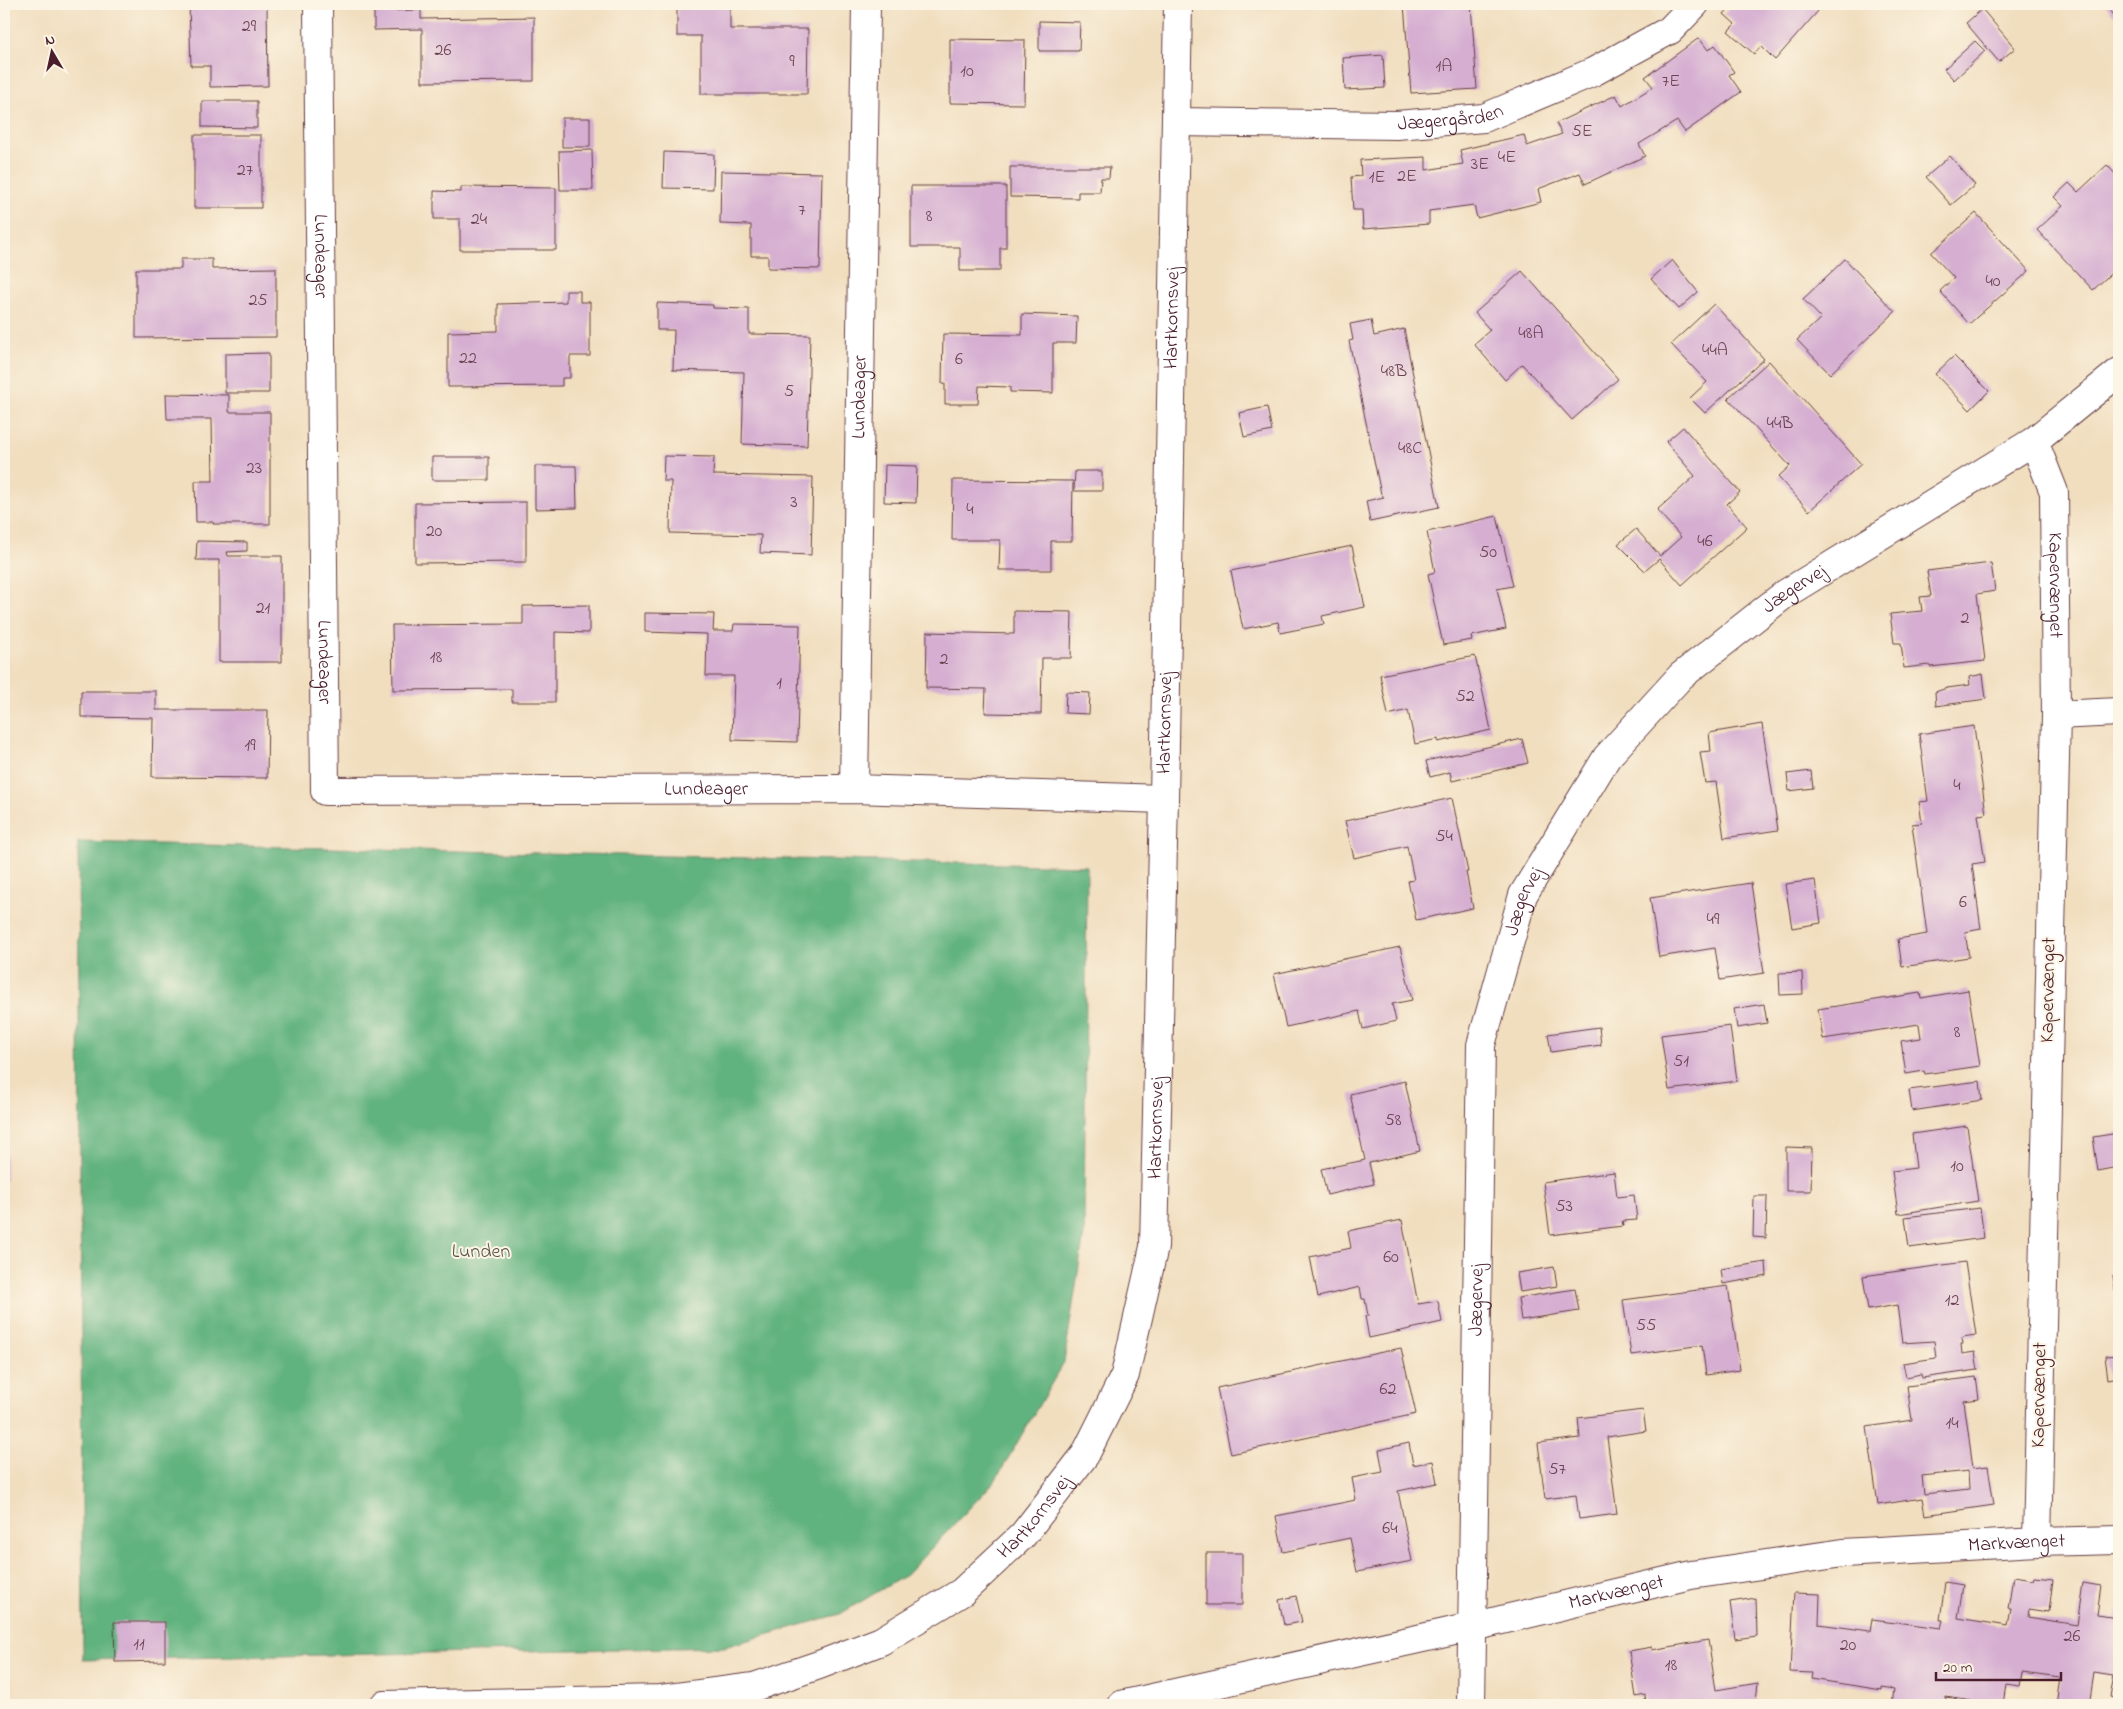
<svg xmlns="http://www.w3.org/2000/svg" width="2123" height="1709" font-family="'Indie Flower',sans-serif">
  <rect width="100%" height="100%" fill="#fcf5e5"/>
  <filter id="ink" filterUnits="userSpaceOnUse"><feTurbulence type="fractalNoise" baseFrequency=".02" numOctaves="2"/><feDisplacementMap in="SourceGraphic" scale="10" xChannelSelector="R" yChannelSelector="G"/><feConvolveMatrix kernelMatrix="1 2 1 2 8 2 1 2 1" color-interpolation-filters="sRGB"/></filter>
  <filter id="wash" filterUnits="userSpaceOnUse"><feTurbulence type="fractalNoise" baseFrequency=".0096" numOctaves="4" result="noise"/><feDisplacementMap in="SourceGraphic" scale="20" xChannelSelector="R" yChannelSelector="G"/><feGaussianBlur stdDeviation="1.12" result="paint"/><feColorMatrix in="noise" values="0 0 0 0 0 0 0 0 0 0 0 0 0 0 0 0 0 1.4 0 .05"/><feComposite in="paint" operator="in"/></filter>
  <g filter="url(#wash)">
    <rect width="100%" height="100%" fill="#f1debf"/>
    <path fill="#60b27e" stroke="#556854" d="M78 842 1087 866 1084 1234 1064 1362 995 1481 906 1575 840 1614 724 1647 83 1660Z"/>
    <g id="blocks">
      <path fill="#d5aed1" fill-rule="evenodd" d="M189 4H267L268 86 210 87V66H191Z
        M677 4H730V29H808L807 94H701V36H677Z
        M1404 4H1471L1477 89 1411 93Z
        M1733 4H1810L1818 11 1775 60 1761 46 1754 54 1728 31 1735 24 1724 14Z
        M2104 4H2119V11L2115 16Z
        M1982 9 2015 48 1999 62 1966 23Z
        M421 10V19L534 17V81L422 82V29L374 30V11Z
        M1039 21 1080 22 1079 51H1039Z
        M1699 38 1708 50 1715 45 1734 72 1729 75 1741 92 1685 132 1677 121 1639 144 1645 156 1585 184 1580 173 1538 189 1541 202 1477 218 1474 205 1429 211V224L1363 229 1362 210H1353L1351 177 1361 176 1360 160 1426 157V170L1463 164 1460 150 1524 135 1527 146 1562 134 1556 123 1616 95 1622 106 1653 87 1645 77Z
        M950 39 1025 40 1024 104 950 103Z
        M1975 41 1985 51 1954 80 1944 69Z
        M1383 55 1385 88 1345 90 1343 58Z
        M202 101H257V128L202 127Z
        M562 118H590V147H562Z
        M194 135H261V208H194Z
        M592 150 593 190H560L559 151Z
        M664 152 714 154 713 189 663 188Z
        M1950 156 1975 185 1951 205 1926 177Z
        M2107 165 2119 178V266L2093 290 2037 230 2063 206 2054 197 2069 183 2078 192Z
        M1010 167H1110L1109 178H1101L1100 192H1078V198L1010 197Z
        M721 171 822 173 820 269 768 268V256H751V225L720 224Z
        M911 186H1006V248H1000V271H960V247H911Z
        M461 187 556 188V250H460V219H434V191L461 192Z
        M1976 213 2029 271 1969 324 1940 291 1954 278 1931 253Z
        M181 259H212V269L276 268V337L136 338V269H181Z
        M1845 259 1895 312 1830 374 1797 340 1821 318 1803 299Z
        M1672 260 1698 292 1679 309 1651 279Z
        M1522 271 1618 379 1572 420 1522 364 1505 380 1474 344 1490 330 1475 313Z
        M566 291H580V302H590V356H570V378H562V386L448 387V332L498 331V304L566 302Z
        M657 303 713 305V308L749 309V334L810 335 807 446 742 444 744 372 673 370 674 330H657Z
        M1714 304 1764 359 1705 413 1690 398 1707 382 1671 344Z
        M1022 314 1077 316 1076 343H1053V393L1010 392V387L979 386 978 404H945V384H942L943 334 1022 335Z
        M1371 320 1374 336 1404 329 1439 507 1370 522 1366 501 1384 497 1381 494 1349 341 1353 340 1350 324Z
        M269 353V393H225V354Z
        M1954 356 1989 391 1970 410 1935 374Z
        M1769 361 1861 464 1809 511 1778 477 1790 466 1728 398Z
        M166 394 229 395V412H270V524H213V522H196L195 481H213L212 419H167Z
        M1267 407 1272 431 1244 437 1239 413Z
        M1683 427 1740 492 1727 504 1747 527 1682 585 1659 559 1645 571 1618 544 1636 529 1660 556 1681 537 1657 510 1695 476 1666 442Z
        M664 456 714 457 713 475 813 477 811 555 760 553 761 535 670 533 671 481H663Z
        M432 457H489V480H432Z
        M885 465 917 466 916 503 884 502Z
        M535 466H576L577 508 535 509Z
        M1075 471H1102V491H1074Z
        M953 480 1073 481 1072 541H1051V570H999L1000 540H952Z
        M526 502V562L415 563V503Z
        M1497 516 1513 586 1497 589 1506 629 1471 636 1472 640 1443 645 1428 574 1435 572 1427 532Z
        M197 541 247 542V551L227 552 228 556H282V662H219V560H196Z
        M1352 546 1365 607 1322 616 1324 624 1280 633 1278 622 1243 629 1231 571Z
        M1991 563 1995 591 1977 594 1985 661 1930 667 1929 665 1904 668 1901 643H1894L1890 614 1922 611 1920 597 1931 596 1927 571Z
        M589 605V633L555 632V702H512V689L393 690 392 625 523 624V606Z
        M1014 611 1072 612 1071 658H1042L1041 714 985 713 986 689 926 688 927 632 1014 634Z
        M645 613 714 614 713 631H733L734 624 800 625 797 742 732 740 734 676H706L707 634 645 632Z
        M1475 656 1491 730 1438 742V739L1415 744 1408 710 1388 715 1380 675Z
        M1983 674 1986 699 1936 706 1935 692 1947 688 1970 685 1969 677Z
        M81 691H156V710H268L267 778 152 777 153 718 81 717Z
        M1066 692 1090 693 1089 714 1065 713Z
        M1762 724 1778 830 1724 838 1716 782 1705 783 1700 752 1711 751 1709 733Z
        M1974 726 1986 814 1978 815 1985 862 1972 864 1981 929 1965 932 1969 957 1902 967 1898 939 1927 934 1912 824 1922 823 1919 802 1928 801 1919 734Z
        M1522 739 1528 763 1452 781 1450 772 1430 777 1426 761Z
        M1811 771 1813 788 1789 791 1787 774Z
        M1452 798 1468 872H1466L1473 908 1416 920 1408 881 1414 880 1407 846 1354 858 1345 821Z
        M1815 880 1821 923 1792 928 1785 884Z
        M1751 883 1764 973 1720 980 1715 948 1659 957 1650 898Z
        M1400 947 1412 1000 1392 1004 1396 1021 1363 1029 1359 1011 1286 1027 1274 974Z
        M1802 972 1803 994 1780 995 1779 973Z
        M1968 990 1980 1066 1925 1074 1924 1071 1906 1074 1901 1041 1921 1038 1919 1024 1823 1039 1818 1009 1920 993 1921 998Z
        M1764 1004 1767 1023 1737 1028 1734 1009Z
        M1730 1026 1737 1081 1669 1090 1661 1035Z
        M1599 1027 1601 1045 1551 1052 1548 1034Z
        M1405 1081 1420 1151 1369 1163 1374 1184 1327 1195 1321 1169 1365 1160 1350 1094Z
        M1980 1081 1982 1100 1912 1111 1909 1090Z
        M1967 1126 1978 1201 1898 1214 1892 1171 1916 1168 1912 1134Z
        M2119 1133V1167L2098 1171 2093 1137Z
        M1786 1147 1812 1148 1811 1191H1786Z
        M4 1149H6V1181H4Z
        M1614 1172 1617 1197 1634 1195 1637 1220 1622 1221 1623 1226 1550 1235 1543 1182Z
        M1754 1196H1767L1766 1238 1753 1237Z
        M1980 1208 1984 1238 1909 1248 1905 1217Z
        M1402 1220 1418 1304 1438 1301 1442 1322 1369 1338 1365 1316H1368L1365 1299H1362L1360 1287 1318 1297 1310 1257 1351 1248 1348 1231Z
        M1766 1262 1767 1276 1723 1284 1721 1269Z
        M1965 1262 1976 1335 1962 1337 1963 1344H1961L1962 1354 1975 1352 1978 1370 1922 1378 1921 1374 1906 1377 1903 1363 1936 1358 1934 1341 1902 1343 1897 1305 1868 1310 1863 1276Z
        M1554 1267 1557 1286 1520 1292 1517 1273Z
        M2119 1275V1310H2118L2113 1276Z
        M1728 1286 1740 1370 1706 1375 1702 1345 1631 1355 1623 1300Z
        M1575 1289 1579 1311 1521 1320 1518 1298Z
        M1401 1348 1416 1414 1231 1454 1217 1388Z
        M2119 1355V1377L2108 1379 2105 1356Z
        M1976 1377 1979 1399 1964 1401 1973 1468 1988 1466 1994 1505 1925 1515 1922 1498 1878 1505 1867 1427 1912 1420 1907 1386ZM1968 1471 1969 1489 1924 1494 1922 1476Z
        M1643 1410 1646 1431 1607 1437 1617 1514 1579 1519 1576 1495 1545 1499 1538 1443 1580 1438 1578 1418Z
        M1409 1443 1413 1465 1433 1461 1437 1483 1398 1491 1412 1561 1357 1572 1350 1538 1283 1552 1276 1516 1356 1500 1352 1478 1383 1472 1379 1450Z
        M1206 1553H1242V1605H1206Z
        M2013 1577 2033 1580 2034 1577 2053 1579 2049 1612 2029 1609 2028 1617 2077 1625 2083 1583 2101 1586 2097 1615 2116 1618 2117 1611H2119V1700L2110 1698 2114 1675 2093 1672 2088 1705H2056L2060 1678 2022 1673 2020 1686 2006 1684 2003 1705H1971V1701L1946 1697 1945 1705H1892L1894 1689 1882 1687V1690L1811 1679 1812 1673 1790 1672 1794 1593 1820 1594 1819 1624 1870 1631 1872 1619 1941 1628 1943 1620H1940L1945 1582 1963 1585 1958 1618 2008 1626 2011 1608H2008Z
        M1296 1596 1302 1622 1284 1625 1279 1600Z
        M1756 1598 1757 1636 1735 1639 1730 1602Z
        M114 1622H165V1661L115 1662Z
        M1708 1640 1716 1690 1758 1683 1756 1701 1729 1705H1646L1645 1695 1636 1697 1629 1651 1652 1647V1650Z"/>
    </g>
  </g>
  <g filter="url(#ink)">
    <use href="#blocks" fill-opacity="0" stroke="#633c41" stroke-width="1"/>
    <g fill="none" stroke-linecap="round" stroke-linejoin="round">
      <defs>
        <g id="minor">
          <path id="s1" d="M318 4 325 791 854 789 1164 799"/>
          <path id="s2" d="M1176 122 1396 125 1484 118 1593 72 1670 30 1695 4"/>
          <path id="s3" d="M2034 441 2054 492 2056 715 2037 1542"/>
          <path d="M2056 715 2119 712"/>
          <path id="s4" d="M854 789 866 4"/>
          <path id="s5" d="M384 1705 661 1699 754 1687 819 1665 881 1641 962 1592 1023 1535 1085 1455 1125 1375 1154 1247 1164 799 1178 4"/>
          <path id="s6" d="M1121 1705 1472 1627 1691 1575 1843 1553 2037 1542 2119 1540"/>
          <path id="s7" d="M1471 1705 1481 1045 1523 895 1607 757 1681 676 1785 594 2034 441 2119 372"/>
        </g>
      </defs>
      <use href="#minor" stroke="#633c41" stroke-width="30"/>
      <use href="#minor" stroke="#fff" stroke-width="28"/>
    </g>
  </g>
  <g text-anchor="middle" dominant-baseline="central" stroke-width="4" stroke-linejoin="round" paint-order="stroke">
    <g font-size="18" fill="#6d4354">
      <text x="249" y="27">29</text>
      <text x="443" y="51">26</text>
      <text x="792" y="62">9</text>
      <text x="1444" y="67">1A</text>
      <text x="967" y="72">10</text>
      <text x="1671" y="82">7E</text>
      <text x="1582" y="132">5E</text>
      <text x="1507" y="158">4E</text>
      <text x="1480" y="165">3E</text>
      <text x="245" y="171">27</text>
      <text x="1407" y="177">2E</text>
      <text x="1377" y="178">1E</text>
      <text x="802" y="211">7</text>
      <text x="929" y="217">8</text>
      <text x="479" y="220">24</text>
      <text x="1993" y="282">40</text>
      <text x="258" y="301">25</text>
      <text x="1531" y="334">48A</text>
      <text x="1715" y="351">44A</text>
      <text x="468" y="359">22</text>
      <text x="959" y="360">6</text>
      <text x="1394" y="372">48B</text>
      <text x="789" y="392">5</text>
      <text x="1780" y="424">44B</text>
      <text x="1410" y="449">48C</text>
      <text x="254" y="469">23</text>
      <text x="794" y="503">3</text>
      <text x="970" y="510">4</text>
      <text x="434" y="532">20</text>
      <text x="1705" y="542">46</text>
      <text x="1488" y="553">50</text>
      <text x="263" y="609">21</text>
      <text x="1965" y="619">2</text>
      <text x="436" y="658">18</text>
      <text x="944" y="660">2</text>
      <text x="779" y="684">1</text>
      <text x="1465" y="697">52</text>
      <text x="250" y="746">19</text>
      <text x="1957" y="786">4</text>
      <text x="1444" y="837">54</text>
      <text x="1963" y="903">6</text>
      <text x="1713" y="920">49</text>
      <text x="1957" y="1033">8</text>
      <text x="1681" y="1062">51</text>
      <text x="1393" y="1121">58</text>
      <text x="1957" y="1167">10</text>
      <text x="1564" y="1207">53</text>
      <text x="1391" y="1258">60</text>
      <text x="1952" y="1301">12</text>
      <text x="1646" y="1326">55</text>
      <text x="1388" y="1390">62</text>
      <text x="1952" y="1424">14</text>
      <text x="1557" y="1470">57</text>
      <text x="1390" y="1529">64</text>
      <text x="2072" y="1637">26</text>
      <text x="139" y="1645">11</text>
      <text x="1848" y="1646">20</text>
      <text x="1671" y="1666">18</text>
    </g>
    <g font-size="20" fill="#4a1f2b" stroke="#fcf5e5">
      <text stroke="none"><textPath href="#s2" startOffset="275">Jægergården</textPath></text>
      <text stroke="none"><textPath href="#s1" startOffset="252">Lundeager</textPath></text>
      <text stroke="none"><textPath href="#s5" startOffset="1935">Hartkornsvej</textPath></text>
      <text stroke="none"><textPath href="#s4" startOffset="392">Lundeager</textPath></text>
      <text stroke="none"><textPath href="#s3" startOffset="148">Kapervænget</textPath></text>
      <text stroke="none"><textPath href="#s7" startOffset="1230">Jægervej</textPath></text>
      <text stroke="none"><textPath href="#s1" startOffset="658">Lundeager</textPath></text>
      <text stroke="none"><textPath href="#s5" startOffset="1530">Hartkornsvej</textPath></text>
      <text stroke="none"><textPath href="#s1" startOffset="1168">Lundeager</textPath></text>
      <text stroke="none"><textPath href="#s7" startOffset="810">Jægervej</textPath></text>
      <text transform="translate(2049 990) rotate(-89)">Kapervænget</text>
      <text stroke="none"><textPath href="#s5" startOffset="1125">Hartkornsvej</textPath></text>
      <text stroke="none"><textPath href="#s7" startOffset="405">Jægervej</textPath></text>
      <text transform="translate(2040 1395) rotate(-89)">Kapervænget</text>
      <text stroke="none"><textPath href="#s5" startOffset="705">Hartkornsvej</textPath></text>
      <text stroke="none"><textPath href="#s6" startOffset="912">Markvænget</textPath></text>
      <text stroke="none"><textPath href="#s6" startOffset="508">Markvænget</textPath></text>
    </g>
    <g font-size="20" fill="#57544b" stroke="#fcf5e5">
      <text x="481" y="1252">Lunden</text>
    </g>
  </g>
  <rect width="2123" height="1709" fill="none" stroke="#fcf5e5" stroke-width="20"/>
  <g transform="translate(52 52) rotate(351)" stroke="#fcf5e5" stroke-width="4" paint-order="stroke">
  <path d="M0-4L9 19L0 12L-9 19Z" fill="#4a1f2b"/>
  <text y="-8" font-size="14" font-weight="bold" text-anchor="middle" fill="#4a1f2b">N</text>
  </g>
  <path d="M1936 1672v8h125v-8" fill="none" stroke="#4a1f2b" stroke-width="2.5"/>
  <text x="1943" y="1672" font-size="15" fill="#4a1f2b" stroke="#fcf5e5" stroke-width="4" paint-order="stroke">20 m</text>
</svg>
